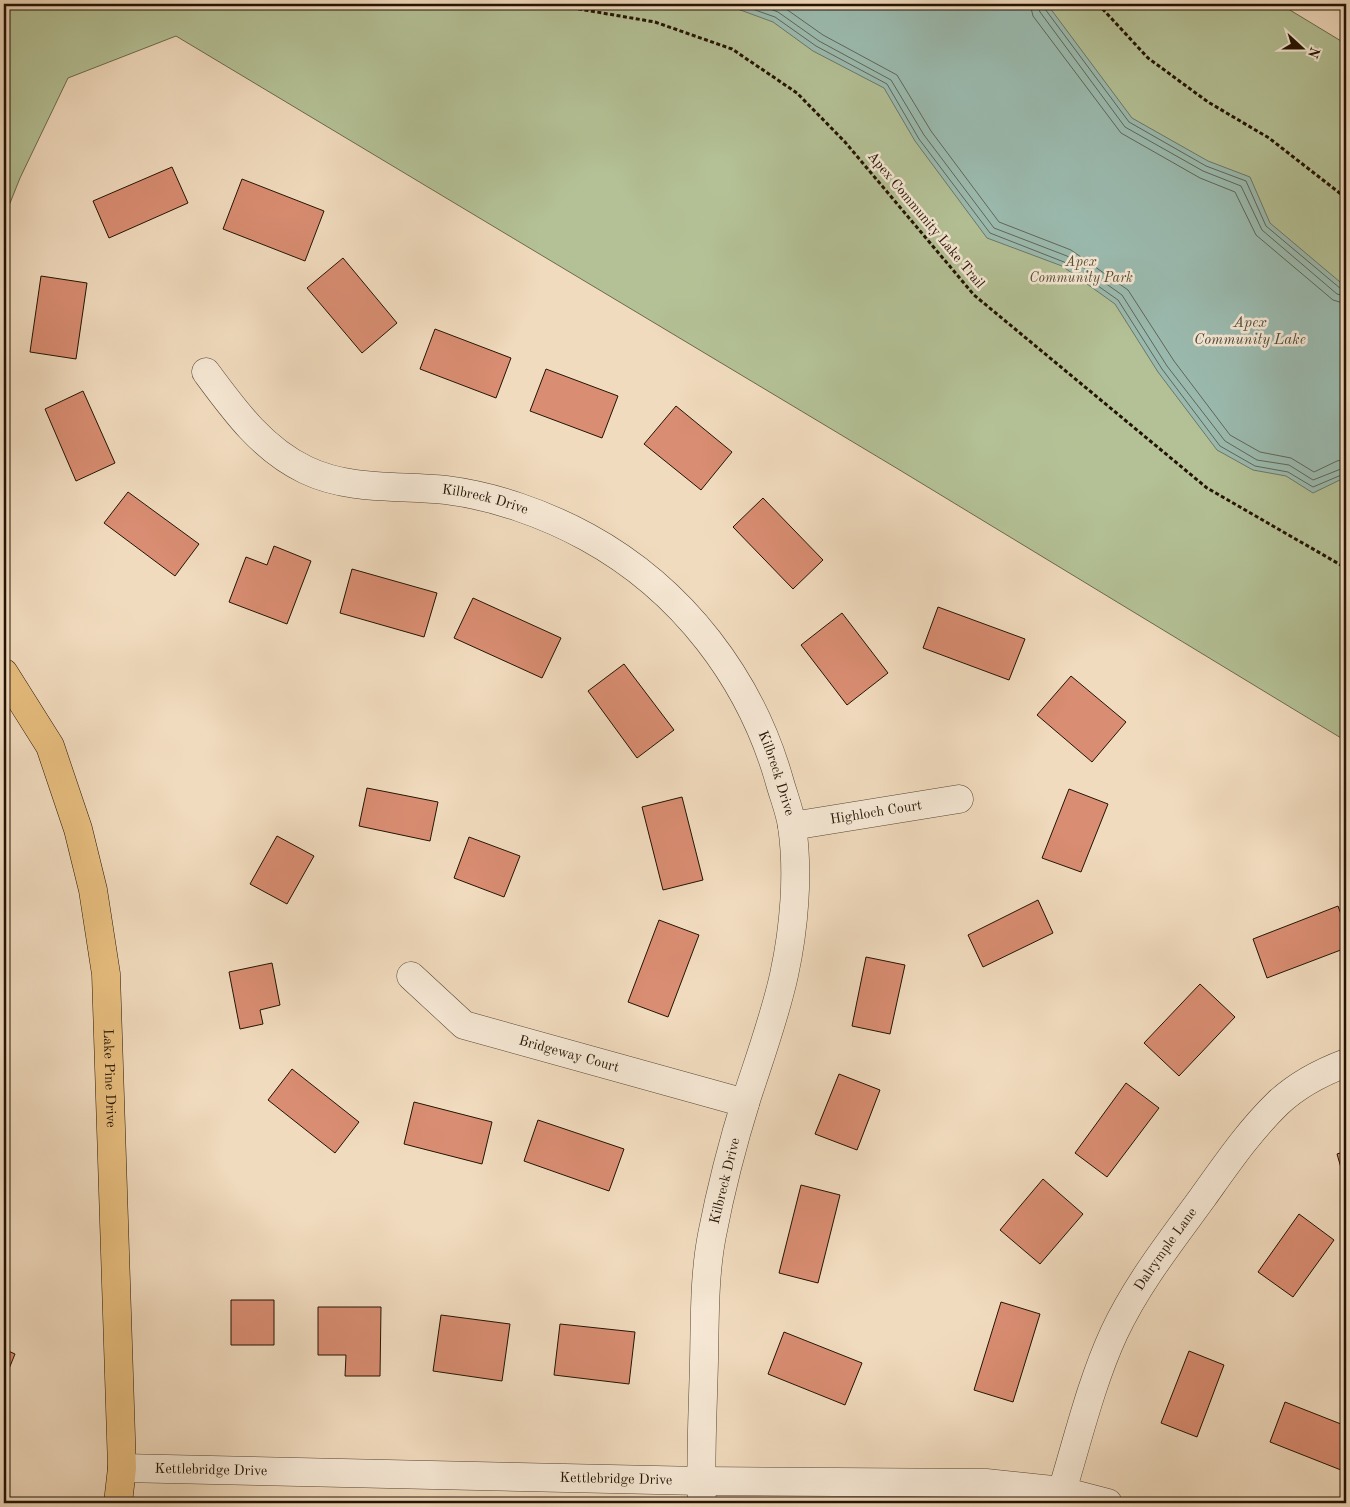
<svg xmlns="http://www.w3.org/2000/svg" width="1350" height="1507" font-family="'Old Standard TT',serif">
  <rect width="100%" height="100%" fill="#f1dbbe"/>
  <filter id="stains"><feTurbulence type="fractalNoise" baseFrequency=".004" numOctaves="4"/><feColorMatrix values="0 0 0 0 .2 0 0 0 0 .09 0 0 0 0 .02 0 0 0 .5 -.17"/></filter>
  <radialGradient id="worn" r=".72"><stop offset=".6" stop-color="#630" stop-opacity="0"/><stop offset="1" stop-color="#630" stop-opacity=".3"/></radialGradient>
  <path fill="#b4c196" stroke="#6c6a4c" d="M4 4H1280L1346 44V741L898 469 176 36 68 78 20 178 4 218Z"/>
  <path fill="#9bbbb0" stroke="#6b786a" d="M724 4H1047L1132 118 1208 161 1250 177 1270 223 1346 287V477L1313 493 1286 476 1253 470 1217 450 1158 372 1115 304 1062 266 987 238 915 141 884 88 813 51 773 22Z"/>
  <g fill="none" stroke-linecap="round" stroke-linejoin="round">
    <path stroke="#5f6759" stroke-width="1" d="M738 4 775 17 816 46 887 84 919 139 990 233 1064 262 1118 300 1162 369 1220 446 1255 466 1288 472 1313 487 1346 473
      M757 4 778 12 819 41 891 80 924 135 994 228 1067 256 1122 295 1167 366 1225 441 1257 460 1289 465 1313 480 1346 467
      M779 4 823 35 897 75 931 131 999 222 1071 250 1128 290 1174 361 1230 435 1260 452 1291 458 1314 472 1337 461 1346 459
      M1030 4 1033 16 1121 133 1200 178 1235 192 1256 235 1333 300 1346 304
      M1037 4 1040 12 1125 127 1203 171 1241 186 1262 230 1337 294 1346 296
      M1044 4 1045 9 1129 122 1206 166 1246 181 1266 226 1341 289 1346 290"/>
  </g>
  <path fill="#d98d72" stroke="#231302" d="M172 167 188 203 109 238 93 201Z
    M242 179 324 211 305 261 223 229Z
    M343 258 397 323 362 353 307 288Z
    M41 276 87 283 76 359 30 352Z
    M435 329 511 358 496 398 420 369Z
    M546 369 618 396 602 438 530 411Z
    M83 391 115 463 76 481 45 409Z
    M676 406 732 452 701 490 644 444Z
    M128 492 199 544 175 576 104 523Z
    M763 498 823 560 793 589 733 527Z
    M274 546 311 561 287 624 229 602 246 557 267 565Z
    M352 569 437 593 424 637 340 613Z
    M473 598 561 638 542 678 454 638Z
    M938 607 1025 639 1009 680 923 648Z
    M842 613 888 673 847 705 801 645Z
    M624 664 674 730 637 758 588 691Z
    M1071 676 1126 722 1092 762 1037 715Z
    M367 788 438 802 430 841 359 826Z
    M1069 789 1108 804 1081 872 1042 858Z
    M682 797 703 880 663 890 642 807Z
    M277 836 314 856 287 904 250 884Z
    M469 837 520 856 504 897 454 878Z
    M1038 900 1053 933 983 967 968 935Z
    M1338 906 1346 928V948L1267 978 1253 939Z
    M659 920 699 935 668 1017 628 1002Z
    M866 957 905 965 890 1034 852 1026Z
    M272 963 280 1005 260 1010 263 1024 240 1029 229 972Z
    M1200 984 1235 1017 1179 1076 1144 1043Z
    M292 1069 359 1122 335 1153 268 1100Z
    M839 1074 880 1090 857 1150 815 1134Z
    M1126 1083 1159 1108 1107 1177 1075 1153Z
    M414 1102 492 1122 482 1164 404 1144Z
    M538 1120 624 1149 609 1191 524 1161Z
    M1346 1151V1185L1337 1154Z
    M1043 1179 1083 1214 1040 1264 1000 1230Z
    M4 1180 8 1181 4 1197Z
    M801 1185 840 1195 818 1283 779 1273Z
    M1299 1214 1334 1240 1293 1297 1258 1272Z
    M231 1300H274V1345H231Z
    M1001 1302 1040 1314 1013 1402 974 1390Z
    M318 1307H381L380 1376H345L346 1355H318Z
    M441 1315 510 1324 502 1381 433 1371Z
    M560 1324 635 1332 629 1384 554 1375Z
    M784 1332 862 1363 845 1405 768 1374Z
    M4 1349 15 1354 4 1381Z
    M1189 1351 1224 1365 1197 1437 1161 1423Z
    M1285 1402 1346 1426V1472L1270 1442Z"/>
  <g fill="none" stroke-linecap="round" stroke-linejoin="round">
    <defs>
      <g id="minor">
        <path id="s1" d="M206 372C234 410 262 449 306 470 350 491 399 485 446 490 494 496 545 514 587 537 682 589 751 679 780 783 784 797 790 812 792 826 799 874 794 929 784 975 775 1016 760 1057 747 1097 733 1142 721 1188 712 1235 704 1276 705 1319 704 1361 703 1408 700 1456 702 1503"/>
        <path id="s2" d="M792 826 959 799"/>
        <path id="s3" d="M411 976 464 1025 745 1103"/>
        <path id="s4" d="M122 1468 701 1481 986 1483 1062 1491 1108 1503"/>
        <path id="s5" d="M1062 1491C1078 1439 1091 1383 1114 1333 1137 1284 1171 1241 1203 1197 1226 1165 1249 1131 1278 1103 1297 1085 1322 1072 1346 1063"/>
      </g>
      <g id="major">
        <path id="s6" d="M4 673 50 746 78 829 93 890 106 974 122 1468 118 1503"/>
      </g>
    </defs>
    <use href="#minor" stroke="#564531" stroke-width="29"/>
    <use href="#major" stroke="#231302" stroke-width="29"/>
    <path stroke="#231302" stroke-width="3" stroke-dasharray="4 2.5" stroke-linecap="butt" d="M566 4 579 9 655 22 732 49 797 93 845 142 974 295 1207 488 1346 568
      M1098 4 1148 58 1208 102 1269 138 1346 198"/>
    <use href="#minor" stroke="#f6e8d5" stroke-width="28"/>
    <use href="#major" stroke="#e8be7f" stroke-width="28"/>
  </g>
  <g text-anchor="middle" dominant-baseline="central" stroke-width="5" stroke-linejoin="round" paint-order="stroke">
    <g font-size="14" fill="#231302" stroke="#f6e8d5">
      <text transform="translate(926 220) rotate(50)">Apex Community Lake Trail</text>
      <text stroke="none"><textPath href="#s1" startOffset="324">Kilbreck Drive</textPath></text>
      <text stroke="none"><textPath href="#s1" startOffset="744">Kilbreck Drive</textPath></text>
      <text stroke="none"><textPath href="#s2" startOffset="85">Highloch Court</textPath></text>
      <text stroke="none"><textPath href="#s3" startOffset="181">Bridgeway Court</textPath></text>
      <text stroke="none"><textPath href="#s6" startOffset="426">Lake Pine Drive</textPath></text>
      <text transform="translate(725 1181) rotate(-76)">Kilbreck Drive</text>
      <text stroke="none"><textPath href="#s5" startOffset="265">Dalrymple Lane</textPath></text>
      <text stroke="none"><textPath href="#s4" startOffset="89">Kettlebridge Drive</textPath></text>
      <text stroke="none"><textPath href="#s4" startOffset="494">Kettlebridge Drive</textPath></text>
    </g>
    <g font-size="14" font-style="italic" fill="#565036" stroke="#f6e8d5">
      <text x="1081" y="262">Apex<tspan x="1081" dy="16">Community Park</tspan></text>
    </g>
    <g font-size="15" font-style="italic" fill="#4d4e3f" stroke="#f6e8d5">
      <text x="1250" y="323">Apex<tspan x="1250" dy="17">Community Lake</tspan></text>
    </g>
  </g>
  <rect width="1350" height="1507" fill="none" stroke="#f1dbbe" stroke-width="20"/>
  <rect x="5" y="5" width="1340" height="1497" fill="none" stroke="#231302" stroke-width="2.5"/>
  <rect x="10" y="10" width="1330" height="1487" fill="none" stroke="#231302"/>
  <g transform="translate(1302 48) rotate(111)" stroke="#f6e8d5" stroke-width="4" paint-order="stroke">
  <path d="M0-4L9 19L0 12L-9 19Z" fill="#231302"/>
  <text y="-8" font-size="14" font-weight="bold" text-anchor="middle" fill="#231302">N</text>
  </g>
  <rect width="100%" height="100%" filter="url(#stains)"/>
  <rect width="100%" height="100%" fill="url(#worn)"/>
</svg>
